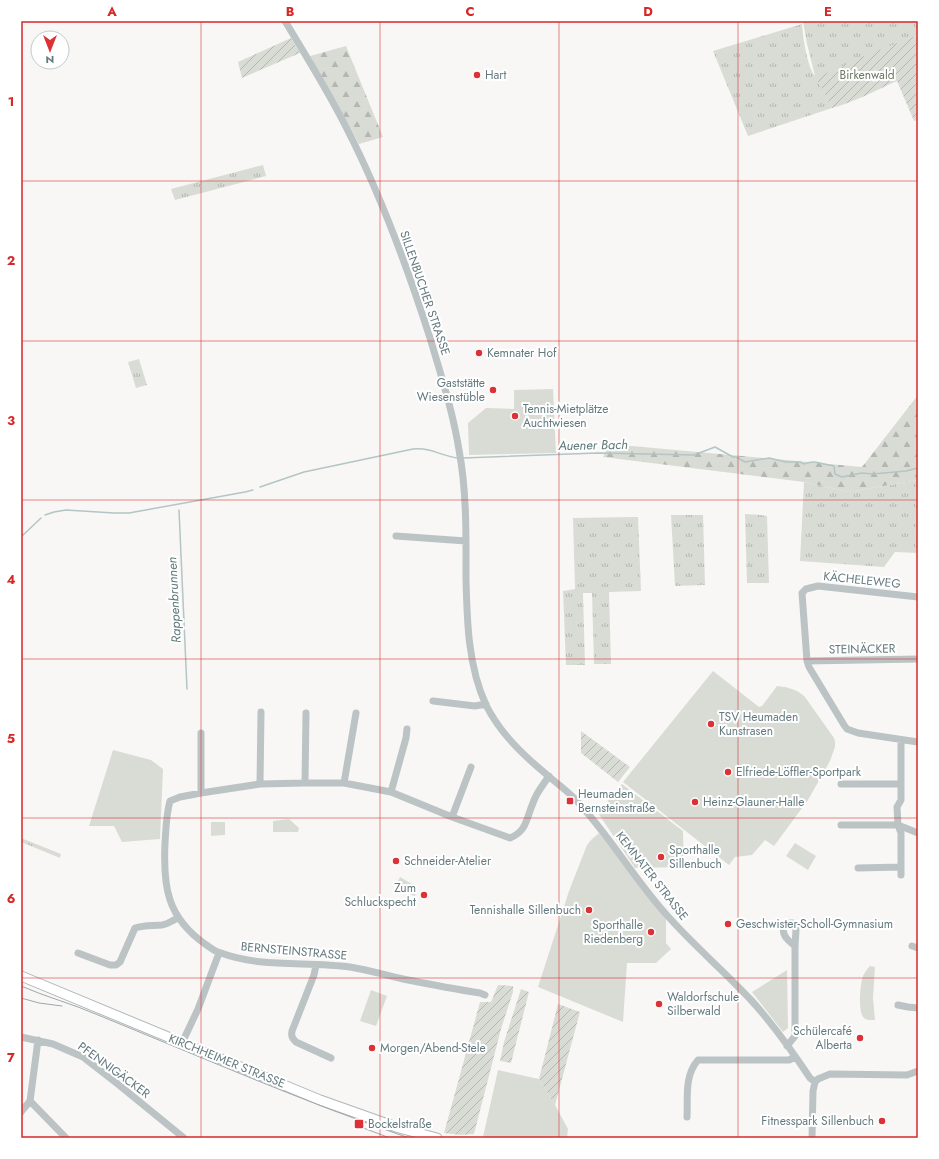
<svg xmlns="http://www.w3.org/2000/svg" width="939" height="1159" font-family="Jost,sans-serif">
  <defs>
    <pattern id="grass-tufts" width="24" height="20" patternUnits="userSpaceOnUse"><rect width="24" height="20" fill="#d9dcd4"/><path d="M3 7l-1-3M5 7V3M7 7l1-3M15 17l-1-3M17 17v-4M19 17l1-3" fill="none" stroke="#b4b7b1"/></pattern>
    <pattern id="forest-firs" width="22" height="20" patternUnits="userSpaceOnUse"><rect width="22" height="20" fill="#d9dcd4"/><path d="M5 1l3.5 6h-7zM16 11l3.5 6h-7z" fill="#b4b7b1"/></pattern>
    <pattern id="garden-furrows" width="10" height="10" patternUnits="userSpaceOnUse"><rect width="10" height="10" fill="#d9dcd4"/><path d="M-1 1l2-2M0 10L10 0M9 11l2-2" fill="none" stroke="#b4b7b1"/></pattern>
  </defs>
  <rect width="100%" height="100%" fill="#f8f7f5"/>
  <path fill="url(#grass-tufts)" d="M803 21H918V35L817 78 832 108 748 136 713 51 802 24C803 38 807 66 815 76L807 44Z
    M263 165 266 176 175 200 171 189Z
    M139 359 147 385 136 388 128 362Z
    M918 480V553L895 552 884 567 800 561 804 482 849 492Z
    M745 514 761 515 767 516 769 583H747Z
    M671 515H703L705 585 675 586Z
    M638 517 641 591 609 592 611 664H594L592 593H583L585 665H566L563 591 575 589 573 518Z
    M21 838 61 854 60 858 21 842Z"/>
  <path fill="url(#forest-firs)" d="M346 46 383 137 359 144 337 103 310 56Z
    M918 395V480L849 492 804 482 603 457 610 444 862 467Z"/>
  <path fill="#d9dcd4" d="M553 389 556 453 469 455 468 423 486 408 514 409V390Z
    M713 671 759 707 762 706 777 686C787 687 797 689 805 697L834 738 835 741V747L830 761 808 800 774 846 765 840 752 855 735 857 729 865 623 782Z
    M113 750 151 760 163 769 160 839 122 842 114 826H89Z
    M622 784 683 831 684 867 635 868 598 813Z
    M289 819 299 828 298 832H273V821Z
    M211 822H225V835L211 836Z
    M599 833 666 917V943L671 949 656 963H627L623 1022 538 987 569 891 587 845 591 840Z
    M795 843 816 856 808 870 786 856Z
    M400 877 417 887 415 896 406 893 397 883Z
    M870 966 875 967 873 998 875 1020C871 1020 866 1021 863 1017 858 1009 860 985 863 976 865 972 867 969 870 966Z
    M787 970 788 1028 783 1032 752 992Z
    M371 990 387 996 376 1026 360 1021Z
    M498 1070 539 1079 555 1105 568 1129 567 1138 483 1137Z"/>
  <path fill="url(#garden-furrows)" d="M918 35V120L914 121 897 81C876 90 855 102 832 108L816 78 864 56Z
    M291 38 300 53 242 78 238 62Z
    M581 731 630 767 618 782 581 753Z
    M498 985 513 986V992L501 1029 474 1134 460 1135 444 1133 480 1002H491Z
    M521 989 529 992 511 1063 500 1061 504 1042Z
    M558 1004 580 1012 555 1105 539 1079Z"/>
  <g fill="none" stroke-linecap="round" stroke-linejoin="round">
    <path stroke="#b3c5c5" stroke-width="1.5" d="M463 458 598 453 694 455 715 447 733 457H736L745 462 769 458 786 462H800L804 464C815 461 814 462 824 464 828 465 831 465 834 466L835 474 842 477 862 473 873 474 906 471 918 468
      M260 487 304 472 413 449C432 447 442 457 459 458
      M179 510 187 689
      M45 515 54 512 66 510 114 513H129L245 492 253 490
      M21 537 41 518"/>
    <defs>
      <path id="major" d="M21 976 320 1100 399 1128 437 1138"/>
    </defs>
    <use href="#major" stroke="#b0b7b9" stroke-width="11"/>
    <path stroke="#bcc3c5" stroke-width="7" d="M285 21C306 56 328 91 346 127 381 195 407 266 430 338 441 375 453 412 459 450 467 493 466 536 466 579 467 621 468 666 486 705 500 733 522 754 546 774 555 782 565 789 574 798 608 833 632 876 665 913 692 944 723 970 751 1000 773 1024 792 1051 810 1078L815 1082
      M396 536 466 541
      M918 597 818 586 806 589 802 593 807 661 809 667 844 725 847 729 858 733 918 742
      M807 661 918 659
      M433 701 475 706 486 704
      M901 740V800L897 807 898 825 901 833V875
      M305 783 306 713
      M344 783 356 713
      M260 784 261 712
      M841 784H901
      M391 792 406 738 407 729
      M201 793V733
      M452 817 471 767
      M841 825H898L918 833
      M858 868 901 867
      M912 946 918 948
      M78 953 110 965H116L120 962 135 928C144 925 153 926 162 925 168 924 173 920 178 918
      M316 965 314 975 292 1031C291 1036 292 1038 296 1042L331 1058
      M485 995 480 993C454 989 428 984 403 979 385 975 368 970 350 967 308 961 261 968 221 953 215 952 210 947 205 944 167 917 163 887 165 843 166 829 166 815 170 801L180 797 201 793 260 784 305 783H344L391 792 452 817 510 838C527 831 526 819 533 803 536 793 543 785 549 776
      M898 1005 908 1007 918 1008
      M21 1037 53 1044 83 1057 119 1085 184 1138
      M182 1043 198 1009 219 953
      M787 1046 795 1036V946L796 930 793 923H790L784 925C781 936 788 940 795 946
      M30 1101 66 1138
      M21 1112 30 1101 38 1040
      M687 1117C688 1098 684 1076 698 1060H789L795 1057
      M812 1138 813 1091 815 1082 818 1079 830 1074 907 1075 918 1071"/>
    <use href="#major" stroke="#fff" stroke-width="9"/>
    <path stroke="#9ea8ab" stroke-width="1" d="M21 986C46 997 73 1004 98 1015 201 1057 304 1102 409 1138
      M21 998 39 1003 62 1006
      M358 1126 390 1138"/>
  </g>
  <path fill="none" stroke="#d62828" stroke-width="1" stroke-opacity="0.55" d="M201 21V1138M380 21V1138M559 21V1138M738 21V1138M21 181H918M21 341H918M21 500H918M21 659H918M21 818H918M21 978H918"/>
  <g fill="#dc3136" stroke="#fff" stroke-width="1.5">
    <circle cx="477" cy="75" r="4"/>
    <circle cx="479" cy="353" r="4"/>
    <circle cx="493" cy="390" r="4"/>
    <circle cx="515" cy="416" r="4"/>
    <circle cx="711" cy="724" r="4"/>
    <circle cx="728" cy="772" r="4"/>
    <rect x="566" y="797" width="8" height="8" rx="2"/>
    <circle cx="695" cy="802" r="4"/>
    <circle cx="661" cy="857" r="4"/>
    <circle cx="396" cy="861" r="4"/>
    <circle cx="424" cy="895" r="4"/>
    <circle cx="589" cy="910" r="4"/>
    <circle cx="728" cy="924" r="4"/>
    <circle cx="651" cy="932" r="4"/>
    <circle cx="659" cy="1004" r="4"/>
    <circle cx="860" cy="1038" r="4"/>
    <circle cx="372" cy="1048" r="4"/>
    <circle cx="882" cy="1121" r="4"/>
    <rect x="354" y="1119" width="10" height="10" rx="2"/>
  </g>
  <g text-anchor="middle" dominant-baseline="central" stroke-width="4" stroke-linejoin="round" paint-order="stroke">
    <g font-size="12" fill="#647a7f" stroke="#fff" text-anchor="start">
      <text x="485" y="75">Hart</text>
      <text x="487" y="353">Kemnater Hof</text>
      <text x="485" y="383" text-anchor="end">Gaststätte<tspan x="485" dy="14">Wiesenstüble</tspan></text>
      <text x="523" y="409">Tennis-Mietplätze<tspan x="523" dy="14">Auchtwiesen</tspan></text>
      <text x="719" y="717">TSV Heumaden<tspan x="719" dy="14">Kunstrasen</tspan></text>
      <text x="736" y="772">Elfriede-Löffler-Sportpark</text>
      <text x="578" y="794">Heumaden<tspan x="578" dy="14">Bernsteinstraße</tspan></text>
      <text x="703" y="802">Heinz-Glauner-Halle</text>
      <text x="669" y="850">Sporthalle<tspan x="669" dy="14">Sillenbuch</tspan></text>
      <text x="404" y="861">Schneider-Atelier</text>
      <text x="416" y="888" text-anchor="end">Zum<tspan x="416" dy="14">Schluckspecht</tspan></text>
      <text x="581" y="910" text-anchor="end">Tennishalle Sillenbuch</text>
      <text x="736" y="924">Geschwister-Scholl-Gymnasium</text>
      <text x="643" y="925" text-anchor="end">Sporthalle<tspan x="643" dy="14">Riedenberg</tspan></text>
      <text x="667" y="997">Waldorfschule<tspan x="667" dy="14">Silberwald</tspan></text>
      <text x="852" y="1031" text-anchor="end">Schülercafé<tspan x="852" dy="14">Alberta</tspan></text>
      <text x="380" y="1048">Morgen/Abend-Stele</text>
      <text x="874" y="1121" text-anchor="end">Fitnesspark Sillenbuch</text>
      <text x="368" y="1124">Bockelstraße</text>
    </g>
    <g font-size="12" fill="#6b7763" stroke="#fff">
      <text x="867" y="75">Birkenwald</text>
    </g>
    <g font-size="12" fill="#647a7f" stroke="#fff">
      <text transform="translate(425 293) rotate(71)">SILLENBUCHER STRASSE</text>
      <text transform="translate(862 580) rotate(6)">KÄCHELEWEG</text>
      <text transform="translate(862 649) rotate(-1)">STEINÄCKER</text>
      <text transform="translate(652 876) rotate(52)">KEMNATER STRASSE</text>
      <text transform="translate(294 951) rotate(5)">BERNSTEINSTRASSE</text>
      <text transform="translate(227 1061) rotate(22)">KIRCHHEIMER STRASSE</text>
      <text transform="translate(114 1070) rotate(36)">PFENNIGÄCKER</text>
    </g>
    <g font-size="13" font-style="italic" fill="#5e7979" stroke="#fff">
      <text transform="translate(593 445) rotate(-1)">Auener Bach</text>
      <text transform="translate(174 600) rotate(-93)">Rappenbrunnen</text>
    </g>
  </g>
  <rect width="939" height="1159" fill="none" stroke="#ffffff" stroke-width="44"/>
  <g transform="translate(50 50) rotate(180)"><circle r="19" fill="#ffffff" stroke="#c1cacc"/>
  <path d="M0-3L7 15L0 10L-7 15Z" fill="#dc3136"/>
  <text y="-6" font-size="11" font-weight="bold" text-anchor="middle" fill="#647a7f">N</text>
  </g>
  <rect x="22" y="22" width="895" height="1115" fill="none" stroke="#d62828" stroke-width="1.5"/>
  <g font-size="13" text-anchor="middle" font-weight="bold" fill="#d62828">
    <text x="112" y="16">A</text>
    <text x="290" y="16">B</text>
    <text x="470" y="16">C</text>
    <text x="648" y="16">D</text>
    <text x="828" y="16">E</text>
    <text x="11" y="106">1</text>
    <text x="11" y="265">2</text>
    <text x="11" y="425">3</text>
    <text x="11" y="584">4</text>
    <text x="11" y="743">5</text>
    <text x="11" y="903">6</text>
    <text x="11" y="1062">7</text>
  </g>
</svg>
